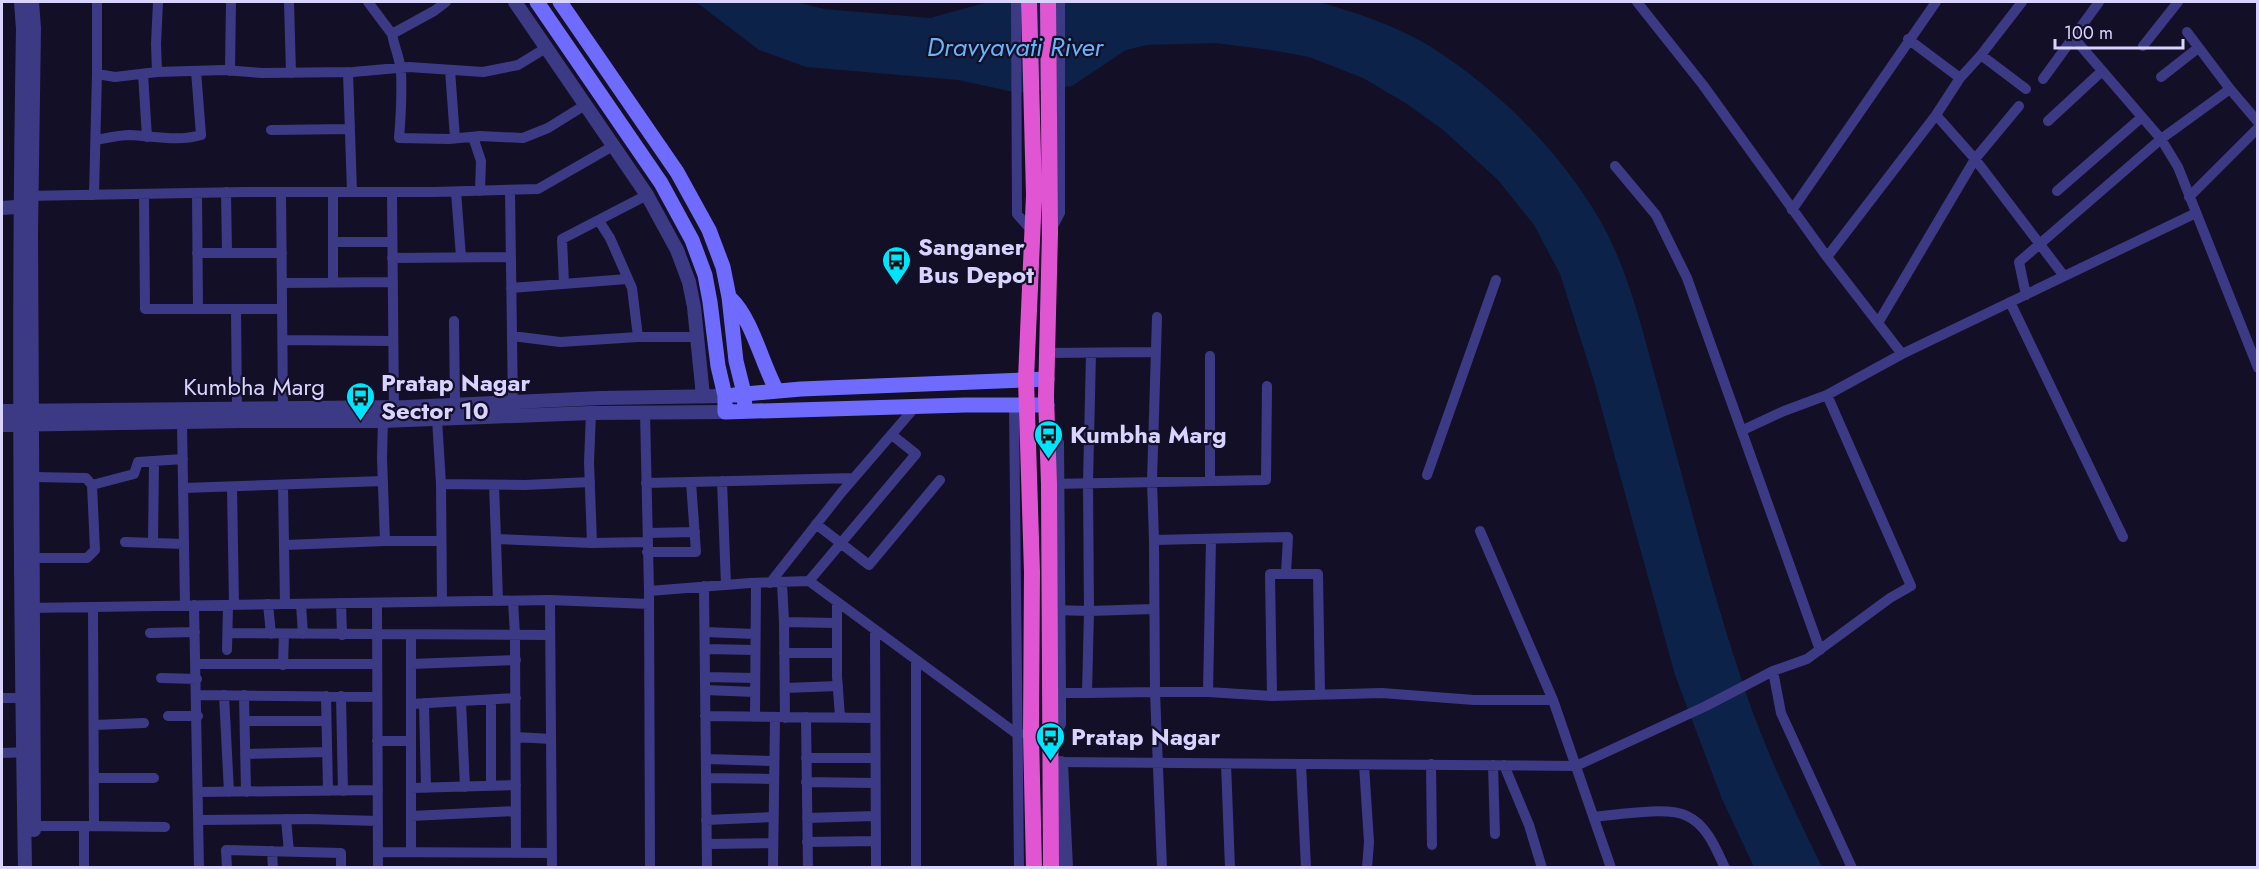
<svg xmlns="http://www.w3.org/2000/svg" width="2259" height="869" font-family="Jost,sans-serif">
  <rect width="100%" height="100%" fill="#130f26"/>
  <path fill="#0c2248" d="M696 2H797L824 9 930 18 988 2H1319C1355 12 1399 27 1431 47 1497 89 1557 148 1597 215 1629 268 1643 334 1660 394 1686 489 1710 585 1741 678 1762 744 1792 806 1822 867H1754L1722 799 1675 675 1594 381 1560 274 1534 225 1498 180 1442 129 1407 104 1363 78 1309 57 1277 51 1215 43 1147 45 1126 50 1072 86 1018 93 958 80 806 67 759 50Z"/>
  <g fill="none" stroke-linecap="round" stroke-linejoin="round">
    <path stroke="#3d3a85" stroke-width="10" d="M97 2V74L115 77 157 72 224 70 262 73 353 72 409 67 483 72 518 65 546 48
      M289 2 291 73
      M368 2 392 34 434 11 446 2
      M1016 2 1017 214 1033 232
      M2187 32 2230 89
      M392 34C394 46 400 59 401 71 402 94 401 115 399 138L449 139 480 136 523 138 548 128 585 105
      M2073 37 2161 139 2178 167 2258 368
      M1908 39 1960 78
      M2143 46 2178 2
      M1981 55 2026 89
      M450 70 455 138
      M230 71 231 2
      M157 72 156 44 158 2
      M348 72 352 192
      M143 74 147 137
      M2161 77 2198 48
      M2043 79 2099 2
      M1936 115 1975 159 2064 276
      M2048 121 2102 71
      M271 130 350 129
      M473 137 481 161 480 191
      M96 140C107 138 119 135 130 135 153 136 178 142 201 135L196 71
      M1615 166 1656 215 1687 278 1820 650
      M510 190 513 409
      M2057 191 2142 117
      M226 192 227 253
      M281 192 283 408
      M333 192V283
      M392 192 394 414
      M456 192 461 257
      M197 193 198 309
      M144 194 145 309H282
      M94 195 97 74
      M25 196 245 192H434L538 189 613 146
      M2189 197 2258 128
      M1792 210 1936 2
      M599 221 610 238 632 288 638 337
      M1051 230 1060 213V2
      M333 242H392
      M197 253H282
      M1827 257 1936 115 1960 78 1981 55 2022 2
      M392 258 511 257
      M282 283 393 282
      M564 284 562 239 647 195
      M511 288 627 279
      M2026 295 2019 262 2161 139 2230 89 2258 122
      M2010 302 2123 537
      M236 309 237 408
      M1157 317 1152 481 1154 540 1288 537 1286 573
      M454 321 455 405
      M1878 323 1975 159 2019 106
      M512 336 560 342 638 337H698
      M283 340 393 341
      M1047 353 1155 352
      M1091 353 1088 483 1089 611 1153 609
      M1902 354 2196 213
      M1014 405 1019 868
      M645 412 649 591 650 868
      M437 419 441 484 525 485 590 482
      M383 421 382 458 385 541H441
      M182 423 185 605
      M1743 430 1784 411 1827 395
      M1427 475 1496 280
      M33 477 86 478 92 485 95 550 87 558H33
      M1210 480V356
      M722 481 726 585
      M646 483 854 478
      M441 484 442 602
      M1051 484 1266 480 1267 386
      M92 485 134 474 138 462 183 459
      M494 485 496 539
      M283 486 285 604
      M232 487 234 605
      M184 488 383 481
      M816 524 869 565 940 480
      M1480 531 1553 700 1611 868
      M648 533 695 532
      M1154 540 1155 692H1208L1272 696 1382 693 1474 700H1553
      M125 542 184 544
      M153 543 154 461
      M592 543 647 542
      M285 545 385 541
      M647 552H696L691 482
      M809 581 916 454 892 435
      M770 583 841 493 916 406
      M782 583 784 622
      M704 586 707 868
      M649 591 750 583 809 581 1017 734H1021
      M550 600 552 868
      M498 601 496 539 592 543 589 462 591 413
      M513 601 515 635 516 853
      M341 603 342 635
      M377 603 378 868
      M837 603V676L840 717
      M268 604 271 634
      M301 604 303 634
      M194 605 199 868
      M93 607 94 826
      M27 608 550 600 649 604
      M1052 610 1089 611 1087 693 1155 692 1162 868
      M875 631 876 868
      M705 632 755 634
      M150 633 195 632
      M228 633 550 635
      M411 635V852
      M705 649 755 650
      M227 650 228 605
      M784 653H837
      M916 660V868
      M196 664H377
      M411 664 516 660
      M283 665 284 634
      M1773 671 1781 713 1852 868
      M705 677 755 678
      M161 678 197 679
      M785 688 838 686
      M705 690 755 692
      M1208 692 1211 539
      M1052 693H1087
      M197 695 377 697
      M224 695 229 792
      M244 695 246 792
      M326 696 328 791
      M341 696 343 791
      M1272 696 1270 574H1318L1320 694
      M2 698H22
      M491 701V786
      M461 702 465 787
      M424 703 426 788
      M411 704 516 698
      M168 716H198
      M705 716 875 718
      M755 717 756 583
      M806 717 808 868
      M785 718 784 622 837 623
      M245 721H326
      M94 725 144 723
      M516 737 551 739
      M377 741H411
      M2 753 30 752
      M245 754 327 752
      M806 758H875
      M706 759 774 761
      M1056 762 1576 766 1706 706 1773 671 1807 659 1890 598 1911 586 1827 395 1902 354 1827 257 1703 85 1637 2
      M1226 764 1230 868
      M1431 764 1432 845
      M1301 765 1306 868
      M1364 765 1369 842 1367 868
      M1493 765 1495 834
      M1504 765 1529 825 1542 868
      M94 778H154
      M706 778 773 779
      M806 782 875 783
      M411 788 516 785
      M198 792 378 790
      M411 816 516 811
      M1594 817C1616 815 1668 806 1687 816 1707 825 1716 849 1725 868
      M807 818 875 816
      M286 819 289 852
      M199 820 308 819 378 821
      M706 820 773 817
      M34 826H84V868
      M87 826 165 827
      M807 842 876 841
      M707 844 773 843
      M272 851 273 868
      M378 852 552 853
      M227 868 226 850 341 853V868
      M773 868 775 719"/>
    <path stroke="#3d3a85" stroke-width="14" d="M21 2 23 29C18 309 20 588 25 868
      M32 2 34 28 31 231 34 830
      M515 2 647 195 677 250 689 282 694 307 703 396
      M2 208 29 206
      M2 411 407 407 601 398 725 396
      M2 425 242 421H383L591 413 725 412
      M1048 432 1057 443 1059 693V724L1049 736
      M1061 763 1066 868"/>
    <path stroke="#6f6bff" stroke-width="15" d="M537 2 661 183 692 240 705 275 710 302 718 366 725 396V412L965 405H1047
      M560 2 677 172 709 230 723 267 729 297 736 361 744 393 745 410
      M731 299C752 319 762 364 777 391
      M734 395 801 389 1047 379"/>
    <path stroke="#e055d1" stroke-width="16" d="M1029 2 1034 195 1026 379 1032 572 1031 734 1034 868
      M1048 2 1050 232 1046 397 1049 484 1051 868"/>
  </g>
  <defs>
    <symbol id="bus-pin" viewBox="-11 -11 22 30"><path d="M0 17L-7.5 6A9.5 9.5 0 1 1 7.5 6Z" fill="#00e5ff" stroke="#130f26"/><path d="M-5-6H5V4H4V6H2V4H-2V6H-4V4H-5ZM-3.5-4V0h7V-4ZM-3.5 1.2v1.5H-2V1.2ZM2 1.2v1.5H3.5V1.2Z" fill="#111"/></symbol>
  </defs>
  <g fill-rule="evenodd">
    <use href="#bus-pin" x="880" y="244" width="33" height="45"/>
    <use href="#bus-pin" x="344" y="380" width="33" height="45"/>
    <use href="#bus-pin" x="1032" y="418" width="33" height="45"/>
    <use href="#bus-pin" x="1034" y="720" width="33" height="45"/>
  </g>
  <g text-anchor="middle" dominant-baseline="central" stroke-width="4.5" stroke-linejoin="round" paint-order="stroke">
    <g font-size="24" font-weight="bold" fill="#d9d4ff" stroke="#130f26" text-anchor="start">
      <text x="918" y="246">Sanganer<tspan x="918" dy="28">Bus Depot</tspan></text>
      <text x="381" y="382">Pratap Nagar<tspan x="381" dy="28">Sector 10</tspan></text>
      <text x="1070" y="434">Kumbha Marg</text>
      <text x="1071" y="736">Pratap Nagar</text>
    </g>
    <g font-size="24" fill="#d9d4ff" stroke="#130f26">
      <text x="254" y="386">Kumbha Marg</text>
    </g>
    <g font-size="26" font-style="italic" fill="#62b6ff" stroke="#130f26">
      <text x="1015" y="47">Dravyavati River</text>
    </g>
  </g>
  <rect width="2259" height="869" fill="none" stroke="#d9d4ff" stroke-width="6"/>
  <path d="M2055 39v9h128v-9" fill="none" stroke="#d9d4ff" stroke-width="3"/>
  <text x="2064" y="39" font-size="18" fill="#d9d4ff" stroke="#130f26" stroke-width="4.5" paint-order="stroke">100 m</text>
</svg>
